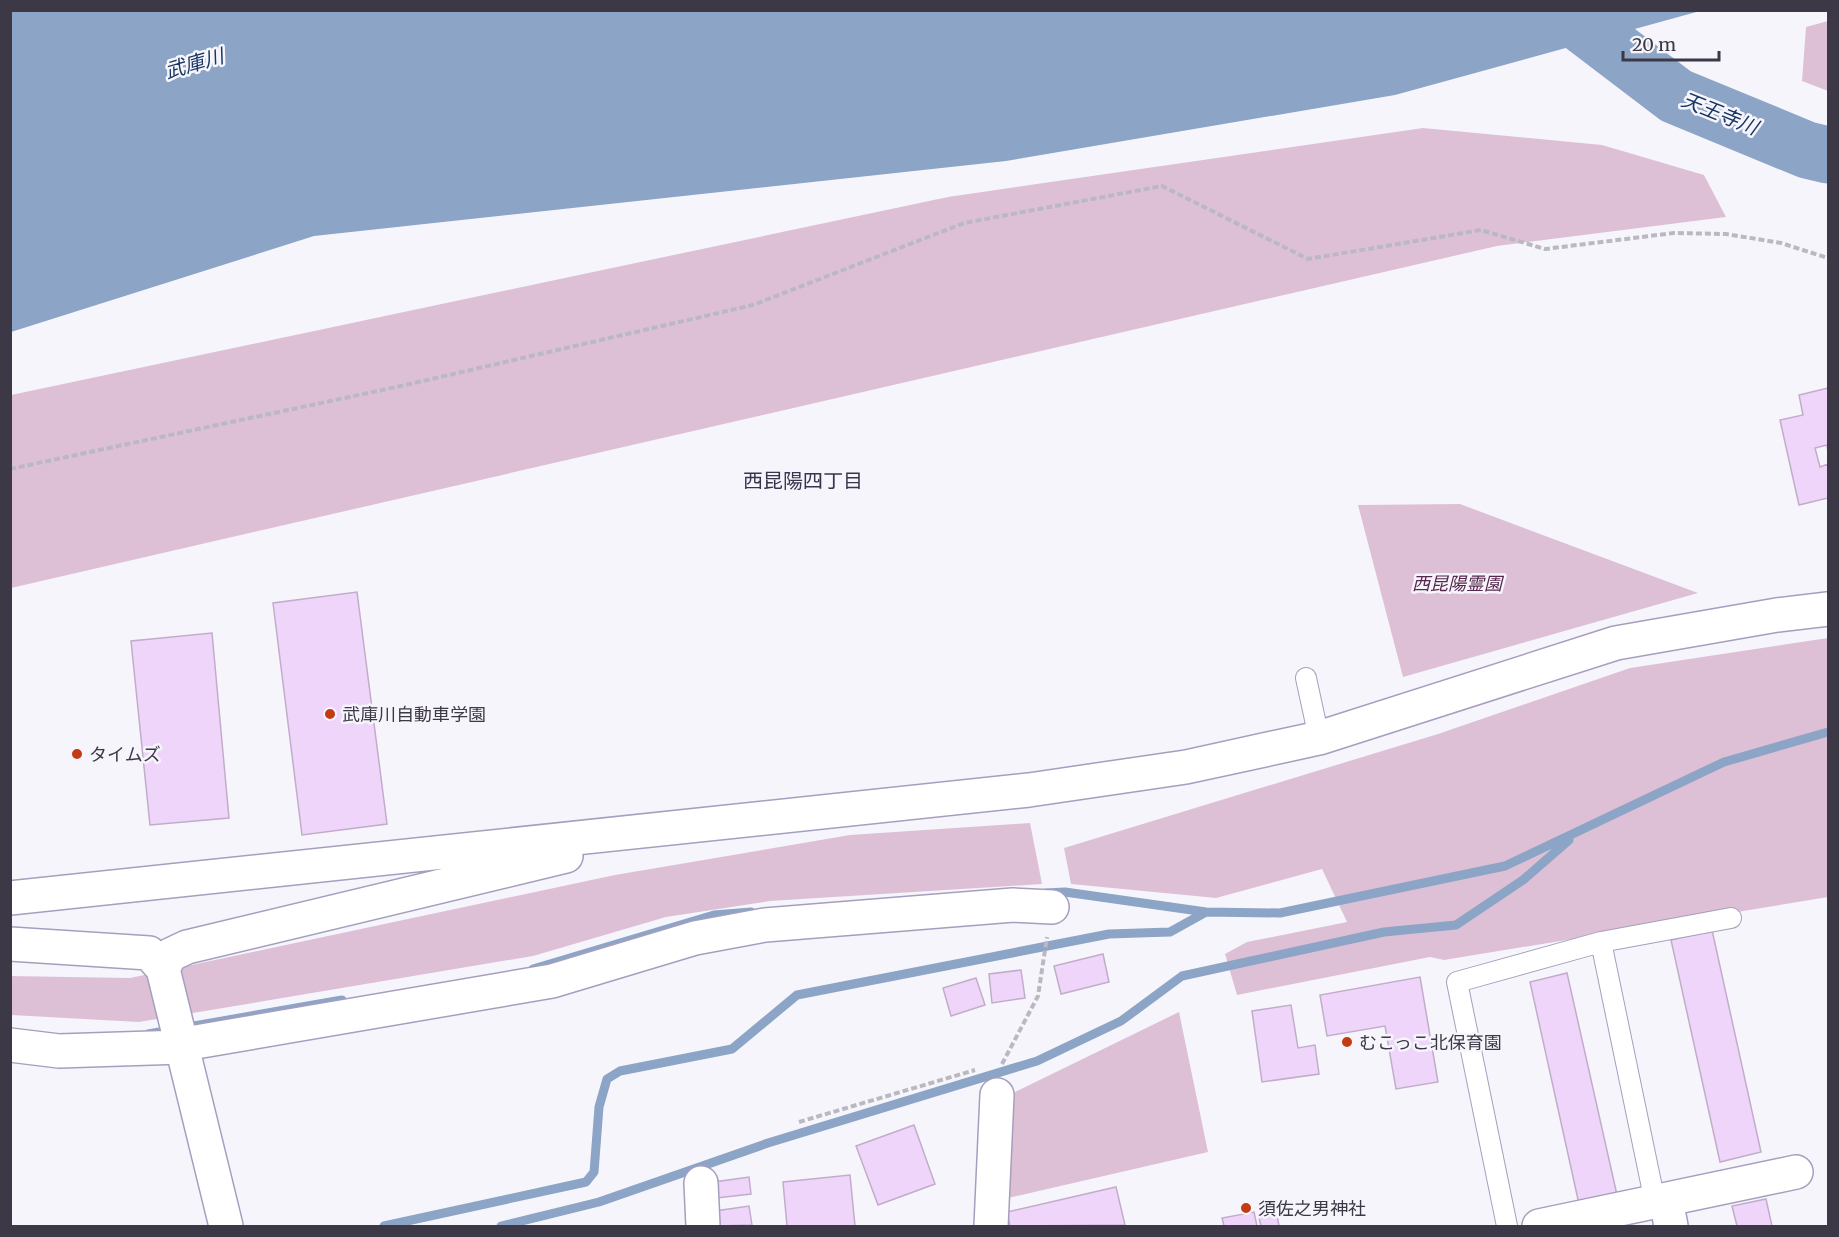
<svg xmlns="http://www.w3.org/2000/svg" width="1839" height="1237" font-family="Merriweather,'Noto Sans JP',serif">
  <rect width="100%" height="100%" fill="#f7f5fc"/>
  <path fill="#dec0d6" d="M1828 21V91L1802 81 1806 27Z
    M1423 128 1602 145 1704 175 1726 217 1497 246 11 588V395L948 197Z
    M1460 504 1698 593 1403 677 1358 505Z
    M1828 638V897L1444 960 1430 957 1237 995 1225 954 1247 942 1347 922 1322 869 1216 898 1071 884 1064 848 1438 734 1630 668Z
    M1030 823 1042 884 770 901 666 917 533 956 139 1022 11 1015 10 976 130 978 615 875 850 835Z
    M1179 1012 1208 1152 1008 1198 1006 1147 1015 1092Z"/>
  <path fill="#8ca4c5" d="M11 10H1700V11L1395 95 1006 161 314 236 11 332Z"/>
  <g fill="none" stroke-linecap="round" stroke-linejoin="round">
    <path stroke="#8ca4c5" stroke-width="9" d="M1046 893 1065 892 1206 912 1280 913 1505 866 1724 762 1828 732
      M533 969 714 915 751 912
      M148 1034 342 1000
      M384 1226 586 1182 594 1172 599 1107 607 1079 620 1071 732 1049 797 995 1109 934 1170 932 1206 912
      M501 1226 599 1202 768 1143 1037 1061 1121 1021 1182 976 1384 932 1456 925 1523 880 1569 840"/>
    <path stroke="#8ca4c5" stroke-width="57" d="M1563 10 1676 96 1807 150 1828 155"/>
  </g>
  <path fill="#efd5f9" stroke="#c1adca" stroke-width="1.5" d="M1828 388V453L1827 445 1815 448 1820 467 1828 464V498L1799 505 1780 420 1803 415 1799 395Z
    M357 592 387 824 302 835 273 603Z
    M212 633 229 818 150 825 131 641Z
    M1712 930 1761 1152 1720 1162 1671 940Z
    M1103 954 1109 982 1061 994 1054 966Z
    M1021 970 1025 998 992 1003 989 974Z
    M1567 973 1617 1195 1579 1204 1530 982Z
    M1420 977 1438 1082 1396 1089 1385 1026 1327 1036 1320 995Z
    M976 978 985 1005 951 1016 943 988Z
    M1291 1005 1298 1048 1315 1045 1319 1074 1262 1082 1252 1011Z
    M914 1125 935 1184 878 1205 856 1146Z
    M850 1175 855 1226H787L783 1182Z
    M749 1177 751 1194 717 1198 714 1182Z
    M1116 1187 1125 1225 1010 1226 1007 1212Z
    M1766 1199 1772 1226H1737L1732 1206Z
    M749 1206 752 1225 717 1226 715 1211Z
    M1254 1212 1257 1226H1224L1222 1218Z
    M1277 1215 1279 1226H1261L1259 1218Z"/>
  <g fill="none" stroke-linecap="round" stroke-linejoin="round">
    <defs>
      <path id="service" d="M1306 678 1319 738
        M1601 942 1655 1202
        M1507 1226 1457 982 1601 942 1731 918"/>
      <path id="minor" d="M10 898 1029 790 1186 767 1319 738 1616 643 1777 615 1828 609
        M10 944 149 953 163 969 170 955 187 947 566 856
        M163 969 226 1226
        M10 1045 59 1051 182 1047 190 1043 552 981 695 938 765 925 1013 905 1052 907
        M701 1183 703 1226
        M1666 1200 1671 1226
        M991 1226 997 1095
        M1539 1226 1796 1172"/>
    </defs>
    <use href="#service" stroke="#a69ebe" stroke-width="22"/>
    <use href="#minor" stroke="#a69ebe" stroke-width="36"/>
    <path stroke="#bab8c1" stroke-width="4" stroke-dasharray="6 3" stroke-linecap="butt" d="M10 469 401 386 753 305 964 223 1162 186 1308 259 1481 230 1545 249 1674 233 1726 234 1781 243 1828 258
      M1002 1064 1038 996 1047 937
      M799 1122 975 1070"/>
    <use href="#service" stroke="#fff" stroke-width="20"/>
    <use href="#minor" stroke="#fff" stroke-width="33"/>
  </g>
  <g fill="#c33a13" stroke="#f7f5fc" stroke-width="2">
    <circle cx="330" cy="714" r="6"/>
    <circle cx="77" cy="754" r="6"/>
    <circle cx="1347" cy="1042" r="6"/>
    <circle cx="1246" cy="1208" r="6"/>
  </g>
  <g text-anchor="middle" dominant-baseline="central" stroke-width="5" stroke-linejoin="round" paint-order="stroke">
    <g font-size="18" font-style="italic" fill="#55274c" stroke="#f7f5fc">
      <text x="1457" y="583">西昆陽霊園</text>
    </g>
    <g font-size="18" fill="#3c3846" stroke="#f7f5fc" text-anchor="start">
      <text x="342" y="714">武庫川自動車学園</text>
      <text x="89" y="754">タイムズ</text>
      <text x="1359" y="1042">むこっこ北保育園</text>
      <text x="1258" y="1208">須佐之男神社</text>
    </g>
    <g font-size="20" font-style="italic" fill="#183863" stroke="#f7f5fc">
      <text transform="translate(194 63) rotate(-16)">武庫川</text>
      <text transform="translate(1720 113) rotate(22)">天王寺川</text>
    </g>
    <g font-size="20" fill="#3a334d" stroke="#f7f5fc">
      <text x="803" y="480">西昆陽四丁目</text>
    </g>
  </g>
  <rect width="1839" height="1237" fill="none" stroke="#3c3846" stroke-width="24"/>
  <path d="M1623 51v9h96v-9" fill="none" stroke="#3c3846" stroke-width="3"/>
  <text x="1632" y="51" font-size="18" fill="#3c3846" stroke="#f7f5fc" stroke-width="4.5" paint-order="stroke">20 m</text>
</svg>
